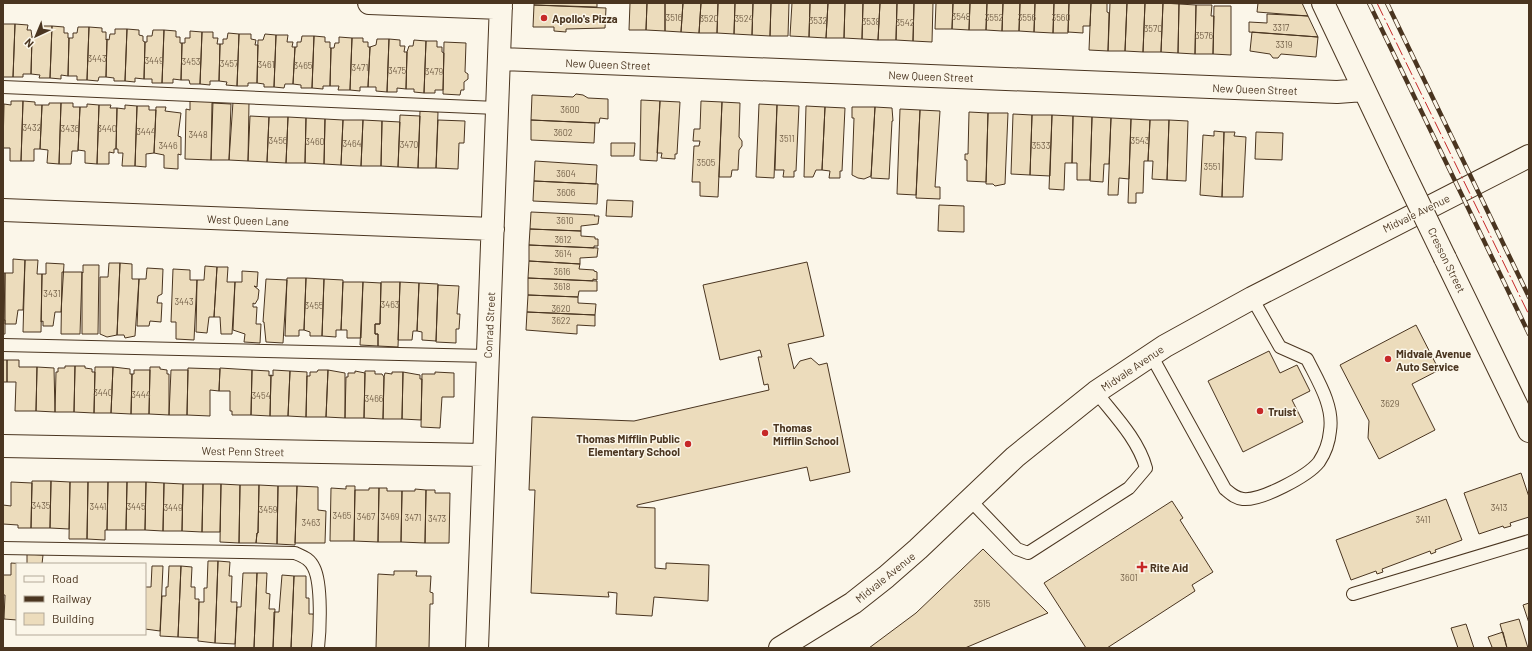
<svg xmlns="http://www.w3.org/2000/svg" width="1532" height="651" font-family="Barlow,sans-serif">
  <rect width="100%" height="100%" fill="#fbf6e9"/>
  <path fill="#ecdcbc" stroke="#4a3520" d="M534 3H597V7L534 5Z
    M630 3H647L646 30H629Z
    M647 3H665V31L646 30Z
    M665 3H683L681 32 665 31Z
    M683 3H701L699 33 681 32Z
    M701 3H718L717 33H699Z
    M718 3H735L734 34 717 33Z
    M735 3H753L752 35 734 34Z
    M753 3H771L770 36 752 35Z
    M771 3H789L788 36H770Z
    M792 3H810L809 37 790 36Z
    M810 3H828L826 38 809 37Z
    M828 3H845L844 38H826Z
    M845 3H863L862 39 844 38Z
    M863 3H880L878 40 862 39Z
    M880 3H897L896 40H878Z
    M897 3H914L913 41 896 40Z
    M914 3H933L932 42 913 41Z
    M936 3H953L952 29H935Z
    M953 3H970L969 30 952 29Z
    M970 3H987L986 30H969Z
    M987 3H1003L1002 31 986 30Z
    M1003 3H1020L1019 31H1002Z
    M1020 3H1035L1034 32 1019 31Z
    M1035 3H1054L1053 33 1034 32Z
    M1054 3H1069L1068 33H1053Z
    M1069 3H1091L1090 26H1083V33L1068 32Z
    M1091 3H1107V12L1109 13 1108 51 1089 50Z
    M1110 3H1127L1125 51H1108Z
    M1127 3H1145L1143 52 1125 51Z
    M1145 3H1163L1161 52H1143Z
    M1163 3 1179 4 1178 53 1161 52Z
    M1258 3H1302L1308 16 1257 12Z
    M1179 4 1196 5 1195 54 1178 53Z
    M534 5 606 8 605 28 566 29V32L554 31V27H533Z
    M1196 5H1212L1211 16H1214L1213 54H1195Z
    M1214 6H1231V55L1213 54Z
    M1267 14 1308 16 1318 37 1249 32V22L1267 23Z
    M3 24H15L13 77H3Z
    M15 24 28 25 27 30H31L32 37 31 74H23V77H13Z
    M41 26H52L50 78H39L40 75 31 74 32 37H35L36 31 40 32Z
    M52 26 64 27V33H68V38H69L68 76 61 75V79L50 78Z
    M78 27H89L87 80H77V76H68L69 38H73V33H77Z
    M89 27 102 28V32H106V40L107 39 106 77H99L98 81 87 80Z
    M115 29H127L125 81H114V78L106 77 107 39 109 40 110 34H115Z
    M127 29 139 30V35L143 36V41L145 42 144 79 135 78V82L125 81Z
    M153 30H164L162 83H152V79H144L145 42H147V36H152Z
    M164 30 176 31V37H180V43H182L181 80 173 79V83H162Z
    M190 31 202 32 200 84H190L189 80H181L182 43H185V38H190Z
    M202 32H213V38H218L217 44H220L219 81H210V85L200 84Z
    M1252 32 1318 37 1316 57 1281 54 1278 58H1273L1270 54 1250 51Z
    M228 33 239 34 237 86 226 85 227 82 219 81 220 44H223V39H227Z
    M239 34H251V39L256 40 255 45H258L257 83H248V86H237Z
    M265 34 276 35 274 87H264V84L257 83 258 40H263Z
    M276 35H288L287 42H293L292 47H295L293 84H285L284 88 274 87Z
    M302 36H314L312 88H301V85L293 84 295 47H297V42H301Z
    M314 36 325 37V42H330V48H331L330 86H323V89L312 88Z
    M339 37 352 38 350 90H338L339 86H330L331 48H334L335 43H339Z
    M352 38H363V42H368V47H370L368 87H360V91L350 90Z
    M377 39H389L387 92 376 91V87H368L370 47 376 45Z
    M389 39 400 40V46H405L404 52H407L406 89 397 88V92H387Z
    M414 40 426 41 424 93 414 92V89H406L407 52 409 46H413Z
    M426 41H437V47H442V52L444 53 443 90H435V93H424Z
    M444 42 466 43 465 72 468 74V79L464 82V90H461L460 95 443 94Z
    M576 94 583 95 588 98 608 99V119L600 118 599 123 531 120 532 95 573 97Z
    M641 100 660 101 657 161 640 160Z
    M11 101H23L21 161H10V148H3L4 104 11 105Z
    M23 101 35 102V105H42L40 149H34V161H21Z
    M190 101H213L211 160 185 159 186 109 190 110Z
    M660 101 680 102 677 154H675V159L661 158 662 153H657Z
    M701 101 722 102 718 197 700 196V182H692L694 146H699L700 141H693L694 129H700Z
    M233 102 249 103 248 161 229 160Z
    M722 102 740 103 739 137 742 141V146L739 150 738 170H732L731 177H719Z
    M49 103H61L59 164 47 163 48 150 40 149 42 105H49Z
    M61 103H73V107H80L78 151H72L71 164H59Z
    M212 103 231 104 229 160H211Z
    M87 104 99 105 97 164 85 163V151L78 150 80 107H87Z
    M759 104 777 105 774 178 756 177Z
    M99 105H111L110 108H117L116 149H114V153L109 152V164H97Z
    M125 105 137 106 135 166H122L123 153H118V149H116L117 108 125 109Z
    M777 105 799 106 796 171H794V177H783L784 170H775Z
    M137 106H149V110H156L154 153 146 154V167L135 166Z
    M806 106 825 107 822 170H816L813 177H804Z
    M156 107H166L165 111 181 113 178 136 181 137V155L178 154V169L164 168V155L154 153Z
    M825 107 845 108 842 171H840V178H829L830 171 822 170Z
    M852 107H875L871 176 864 179 858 178 852 175 854 118H852Z
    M875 107 892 108 893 121H892L889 179 871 178Z
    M900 109 920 110 916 195 897 194Z
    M920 110 940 111 935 187H940V199L916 198Z
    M420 111 438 112 436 168H418Z
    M969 112 988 113 986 182 967 181V160H965V154H968Z
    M988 113H1008L1005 184 995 186 993 184H986Z
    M1013 114 1032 115 1030 175 1011 174Z
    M400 115 420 116 418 168 398 167Z
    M1032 115H1052L1050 176 1030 175Z
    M1052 115 1073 116 1072 163H1065L1064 190 1049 189Z
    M250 116 269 117 267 162 248 161Z
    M1073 116 1092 117 1090 180H1077V163H1072Z
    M269 117H288L286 163 267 162Z
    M288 117 306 118 305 163H286Z
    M1092 117 1111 118 1109 164H1104L1103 182 1090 181Z
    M306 118 325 119 324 164 305 163Z
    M1111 118 1131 119 1129 179 1119 178 1118 195H1108Z
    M325 119 343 120 341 165 324 164Z
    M1131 119 1150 120 1148 161H1144L1143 193H1136V203H1128Z
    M343 120H363L361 166 341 165Z
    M363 120 382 121 381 166H361Z
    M438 120 465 121 464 143H459L458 169 436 168Z
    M531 120 595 123 594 143 531 140Z
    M1150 120H1169L1167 180 1152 179 1153 161H1148Z
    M1169 120 1188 121 1186 181 1167 180Z
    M382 121 400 122 398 167 381 166Z
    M1214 131 1224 132 1222 197 1200 195 1203 135 1214 136Z
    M1224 132H1235L1234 136 1246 137 1243 197H1222Z
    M1256 132 1283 133 1282 160 1255 159Z
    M611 143H635L634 156H611Z
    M535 161 597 165 596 184 534 181Z
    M534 181 598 184 597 204 533 201Z
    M607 200 633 201 632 217 606 216Z
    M939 205 964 206V232L938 231Z
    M531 212 595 215 594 216H599L598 224 581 226V231L530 229Z
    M530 229 581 231V236L595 237V239H598V246H594V248L529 245Z
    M529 245 598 248 597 257 580 258V264L529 261Z
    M13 259 25 260 23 310H18L16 324H5V320H4L5 273H13Z
    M25 260H38L37 274H42L41 332H23Z
    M529 261 580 264 579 269 594 270V271L597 272V280L593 279V281L528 278Z
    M807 262 824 336 788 344 794 369 800 361 811 358 819 365 827 363 850 472 810 481 807 467 637 505V507L655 508V568L666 569V563L709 565 708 601 654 597 652 616 616 614 617 593 608 592 609 597 531 593 535 490H529L532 417 634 421 769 390 768 384 764 385 758 357H762L760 350 720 360 703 285Z
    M46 263 64 264 61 312H55L53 326H43V321L41 322 42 274H46Z
    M109 263H120L117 335 107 337 100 334V277H108Z
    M120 263 132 264V279H139L135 336 125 338 124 335H117Z
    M83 265H99L98 334H82V272L83 273Z
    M205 266 217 267 214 317H209L207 333 196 332 197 280H204Z
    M217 267H228L227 282H235L232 334H221L220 317H214Z
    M147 268 163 269 162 294 158 296 157 303H162L161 322 150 321 149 326H137L139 279H146Z
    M173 269 190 270V280H197L194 340 176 339V322H171Z
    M242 271 258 272 257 287 254 286 259 290 258 299 255 304 253 303V307H257L256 324H261L260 343 244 342 245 334 233 330 235 282H242Z
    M62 272H82L80 334H61Z
    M3 273H5V334H3Z
    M287 278H306L304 330H299V336H285Z
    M306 278 324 279 322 336H310V332L304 330Z
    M528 278 597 281V291H579L578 297 528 295Z
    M266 279 287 280 283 343 266 342 264 322H263Z
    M324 279 343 280 341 330H336V337L322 336Z
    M343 282H363L361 338H347V330H341Z
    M363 282 381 283 380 324H375V334H378V346L360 345Z
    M381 282H400L398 347 378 346V334H375V324H380Z
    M400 282 419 283 417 331H413L412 340H398Z
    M419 283 438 284 436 341 422 340V332L417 331Z
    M438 285 459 286 457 314H460L459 329H456V343L436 342Z
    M528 295 578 297V303L596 304 595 315 527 312Z
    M527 312 595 315V326L577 325V334L526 330Z
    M1416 325 1439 370 1412 384 1435 430 1379 459 1368 438 1369 421 1340 365Z
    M1269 351 1280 373 1297 365 1310 391 1292 400 1303 422 1243 452 1208 381Z
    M3 360H7V382H3Z
    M7 360H19V367H37L36 411H15L16 382H7Z
    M65 366H75L74 412H55L56 372H58V368H65Z
    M75 366H85V368L92 369V372H95L94 413 74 412Z
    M37 367 54 368 55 412 36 411Z
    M95 367H113L111 413H94Z
    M113 367 130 369V374H132L131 414 111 413Z
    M150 367H160V369L167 370V374H169V415L149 414Z
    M188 368 220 369 219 391 210 390V416L187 415Z
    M220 368 252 370 251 415H232V411H230V391H219Z
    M134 370H150L149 414H131L132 374H134Z
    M171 370H188L187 415H169Z
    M252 370 269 371V376L271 375 270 416 251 415Z
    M273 370 290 371 288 416H270L271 375 273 376Z
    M318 370H328L326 417H306L307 376H310V372H317Z
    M328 370 345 373V418L326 417Z
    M290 371 307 372 306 417 288 416Z
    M355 371 365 373 364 418H345L346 377H348V373H355Z
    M365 371H375V374H382L384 377 383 419 364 418Z
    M392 372H403L402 419H383L384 377 385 373 392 374Z
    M403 372 420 375V379H422L421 420 402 419Z
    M435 372 454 373V397H442L440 428 421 427 422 374H435Z
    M1521 473 1529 497V517L1510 523 1511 526 1504 528 1503 526 1479 534 1464 493Z
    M32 481H51L50 528H31Z
    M51 481 70 482 69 529 50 528Z
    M11 482 32 483 31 528H18V525L3 524V505L11 506Z
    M70 482H88L87 539H69Z
    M88 482H108L107 530H105V540L87 539Z
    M108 482H127L126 530H107Z
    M127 482H146L145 530H126Z
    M146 482 164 483 163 531 145 530Z
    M164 483 183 484 182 531H163Z
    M183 484H203L202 532 182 531Z
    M203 484H221L220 532H202Z
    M221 484 240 485 239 543 220 542Z
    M240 485H259L258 533H257L256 543H239Z
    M259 485 278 486 277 544 256 543 257 533H258Z
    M278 486H297L295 545 277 544Z
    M297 486 318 487V510L326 511 325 543H295Z
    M346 486H355L354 541H330L331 488 346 489Z
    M369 488H379L378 542 354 541 355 490H369Z
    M379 488H387V491H402L401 542H378Z
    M415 489 426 490 425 543 401 542 402 491H415Z
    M426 490H435V493H450L449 543H425Z
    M1446 499 1462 540 1435 550 1436 552 1431 554 1430 551 1382 569 1383 572 1377 574 1376 571 1351 580 1336 540Z
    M1172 501 1183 518 1180 520 1213 572 1192 585 1195 591 1107 648H1086L1044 583Z
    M983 549 1048 613 965 648H869L916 613Z
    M27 554 43 555 42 564H27Z
    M208 561H218L215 643 198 641 199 602H204V588H207Z
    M218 561 230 562 229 576H232L231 602H237L235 644 215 643Z
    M11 563 27 564H17V620L4 619 5 595H3V575H11Z
    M152 566H163L160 631 145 629V587H151Z
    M169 566H181L178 637 160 636 162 596H166V587H168Z
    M181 566 192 567 191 587H195V599H199L198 638 178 637Z
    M394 571H417L416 576H431L430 592 433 593V604H430L429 648H376L378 574 394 575Z
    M243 573H257L254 648H235L237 607H241Z
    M257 573H267L266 593 270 594 269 609H275L273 648H254Z
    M282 575 294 576 291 648H273L274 612H279Z
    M294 576H306V598H309V614H313L315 619 312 648H291Z
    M1529 603V623L1523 605Z
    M1519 619 1528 648H1507L1500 624Z
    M1466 624 1474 648H1458L1451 628Z
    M1503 632 1507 648H1490L1492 647 1488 637Z"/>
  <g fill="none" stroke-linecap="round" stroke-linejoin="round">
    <defs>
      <path id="service" d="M3 87 497 108
        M3 345 488 356
        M1151 355 1225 489C1231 494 1235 498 1243 499 1261 501 1308 476 1319 462 1325 453 1329 442 1330 431 1334 406 1318 381 1307 359L1280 347 1252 298
        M969 499 1017 549 1028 553 1129 488 1146 468C1138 439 1114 415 1096 392
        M3 548 295 553C304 557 310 559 314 568 322 584 320 630 318 648
        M1353 594 1529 541"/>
      <path id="minor" d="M369 3 501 8
        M1323 3 1400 165
        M499 59 1337 92 1364 90
        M3 210 493 229
        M1445 258 1529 431
        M3 446 484 455
        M477 648 501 3"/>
      <path id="tertiary" d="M780 648 853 603 886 577 918 549 1015 457 1096 392 1165 346 1252 298 1529 156"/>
    </defs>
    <use href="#service" stroke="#4a3520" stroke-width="14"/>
    <use href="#minor" stroke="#4a3520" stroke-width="24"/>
    <use href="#tertiary" stroke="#4a3520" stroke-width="24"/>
    <use href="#service" stroke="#fbf6e9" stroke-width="12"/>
    <use href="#minor" stroke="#fbf6e9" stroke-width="22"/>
    <use href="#tertiary" stroke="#fbf6e9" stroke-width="22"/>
    <defs>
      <path id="rail" d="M1369 3 1529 334
        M1387 3 1529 297"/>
    </defs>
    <use href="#rail" stroke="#4a3520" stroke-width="4.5"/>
    <use href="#rail" stroke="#fbf6e9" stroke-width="3" stroke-dasharray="9" stroke-linecap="butt"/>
    <defs>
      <path id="minor-bridge" d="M1400 165 1445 258"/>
    </defs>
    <use href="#minor-bridge" stroke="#4a3520" stroke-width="24" stroke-linecap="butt"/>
    <use href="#minor-bridge" stroke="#fbf6e9" stroke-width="22"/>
    <path stroke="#c62828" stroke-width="1" stroke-dasharray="14 3 2 3" stroke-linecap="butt" d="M1377 3 1529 315"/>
  </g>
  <g fill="#c62828" stroke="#fbf6e9" stroke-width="1.5">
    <circle cx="544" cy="18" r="4"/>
    <circle cx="1388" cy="359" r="4"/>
    <circle cx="1260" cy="411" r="4"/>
    <circle cx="765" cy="433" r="4"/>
    <circle cx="688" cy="444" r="4"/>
    <path d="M1140 561h4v4h4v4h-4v4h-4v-4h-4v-4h4z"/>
  </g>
  <g text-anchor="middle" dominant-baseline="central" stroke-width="3" stroke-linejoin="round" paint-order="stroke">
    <g font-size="9" fill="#725f47">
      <text x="961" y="16">3548</text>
      <text x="674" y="17">3516</text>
      <text x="994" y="17">3552</text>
      <text x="1027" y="17">3556</text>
      <text x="1061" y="17">3560</text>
      <text x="709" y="18">3520</text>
      <text x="744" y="18">3524</text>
      <text x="818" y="20">3532</text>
      <text x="871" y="21">3538</text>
      <text x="905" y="22">3542</text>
      <text x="1281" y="27">3317</text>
      <text x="1153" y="28">3570</text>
      <text x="1204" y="35">3576</text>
      <text x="1284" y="44">3319</text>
      <text x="97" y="58">3443</text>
      <text x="154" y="60">3449</text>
      <text x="191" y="61">3453</text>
      <text x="229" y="63">3457</text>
      <text x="266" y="64">3461</text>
      <text x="303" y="65">3465</text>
      <text x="360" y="67">3471</text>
      <text x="397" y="70">3475</text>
      <text x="434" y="71">3479</text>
      <text x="570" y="109">3600</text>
      <text x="32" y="127">3432</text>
      <text x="70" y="128">3436</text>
      <text x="107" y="128">3440</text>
      <text x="146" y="131">3444</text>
      <text x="563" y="132">3602</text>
      <text x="198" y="134">3448</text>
      <text x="787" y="138">3511</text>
      <text x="278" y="140">3456</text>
      <text x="1140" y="140">3543</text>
      <text x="315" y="141">3460</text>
      <text x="352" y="143">3464</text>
      <text x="409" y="144">3470</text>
      <text x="168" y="145">3446</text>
      <text x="1041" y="145">3533</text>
      <text x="706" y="162">3505</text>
      <text x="1212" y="166">3551</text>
      <text x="566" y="173">3604</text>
      <text x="566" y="192">3606</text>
      <text x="565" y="220">3610</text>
      <text x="563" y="239">3612</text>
      <text x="563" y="253">3614</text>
      <text x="562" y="271">3616</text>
      <text x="562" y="286">3618</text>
      <text x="52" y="293">3431</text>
      <text x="184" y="301">3443</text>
      <text x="390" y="304">3463</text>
      <text x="314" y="305">3455</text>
      <text x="561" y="308">3620</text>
      <text x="561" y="320">3622</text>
      <text x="103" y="392">3440</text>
      <text x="141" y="394">3444</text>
      <text x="261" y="395">3454</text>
      <text x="374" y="398">3466</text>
      <text x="1390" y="403">3629</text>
      <text x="41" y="505">3435</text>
      <text x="98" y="506">3441</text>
      <text x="136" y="506">3445</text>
      <text x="173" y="507">3449</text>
      <text x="1499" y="507">3413</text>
      <text x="268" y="509">3459</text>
      <text x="342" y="515">3465</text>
      <text x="366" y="516">3467</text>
      <text x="390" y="516">3469</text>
      <text x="413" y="517">3471</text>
      <text x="437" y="518">3473</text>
      <text x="1423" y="519">3411</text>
      <text x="311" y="522">3463</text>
      <text x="1129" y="577">3601</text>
      <text x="982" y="603">3515</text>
    </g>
    <g font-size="11" font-weight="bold" fill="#4a3520" stroke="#fbf6e9" text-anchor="start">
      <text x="552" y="18">Apollo's Pizza</text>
      <text x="1396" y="353">Midvale Avenue<tspan x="1396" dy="13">Auto Service</tspan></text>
      <text x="1268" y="411">Truist</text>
      <text x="773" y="427">Thomas<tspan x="773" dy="13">Mifflin School</tspan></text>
      <text x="680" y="438" text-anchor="end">Thomas Mifflin Public<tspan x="680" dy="13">Elementary School</tspan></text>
      <text x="1150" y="567">Rite Aid</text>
    </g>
    <g font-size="11" fill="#4a3520" stroke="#fbf6e9">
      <text transform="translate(608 64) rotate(2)">New Queen Street</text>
      <text transform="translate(931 76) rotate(2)">New Queen Street</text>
      <text transform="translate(1255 89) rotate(2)">New Queen Street</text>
      <text transform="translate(1416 213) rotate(-26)">Midvale Avenue</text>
      <text transform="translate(248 220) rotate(2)">West Queen Lane</text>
      <text transform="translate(1447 260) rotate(64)">Cresson Street</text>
      <text transform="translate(489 325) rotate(-87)">Conrad Street</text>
      <text transform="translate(1132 368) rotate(-34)">Midvale Avenue</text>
      <text transform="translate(243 451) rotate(1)">West Penn Street</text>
      <text transform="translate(885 577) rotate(-39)">Midvale Avenue</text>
    </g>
  </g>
  <rect width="1532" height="651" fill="none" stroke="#4a3520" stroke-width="8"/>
  <rect x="16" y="563" width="130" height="72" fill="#fbf6e9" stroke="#b4a999"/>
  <rect x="24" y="576" width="20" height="6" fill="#fbf6e9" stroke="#b4a999"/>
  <text x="52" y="583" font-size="12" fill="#4a3520">Road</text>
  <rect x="24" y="596" width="20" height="6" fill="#4a3520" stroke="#b4a999"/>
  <text x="52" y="603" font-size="12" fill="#4a3520">Railway</text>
  <rect x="24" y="613" width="20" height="12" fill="#ecdcbc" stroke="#b4a999"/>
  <text x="52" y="623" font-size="12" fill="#4a3520">Building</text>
  <g transform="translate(36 36) rotate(224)" stroke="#fbf6e9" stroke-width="3" paint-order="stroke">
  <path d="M0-3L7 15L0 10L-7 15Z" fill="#4a3520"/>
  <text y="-6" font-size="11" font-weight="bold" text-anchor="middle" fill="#4a3520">N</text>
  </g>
</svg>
